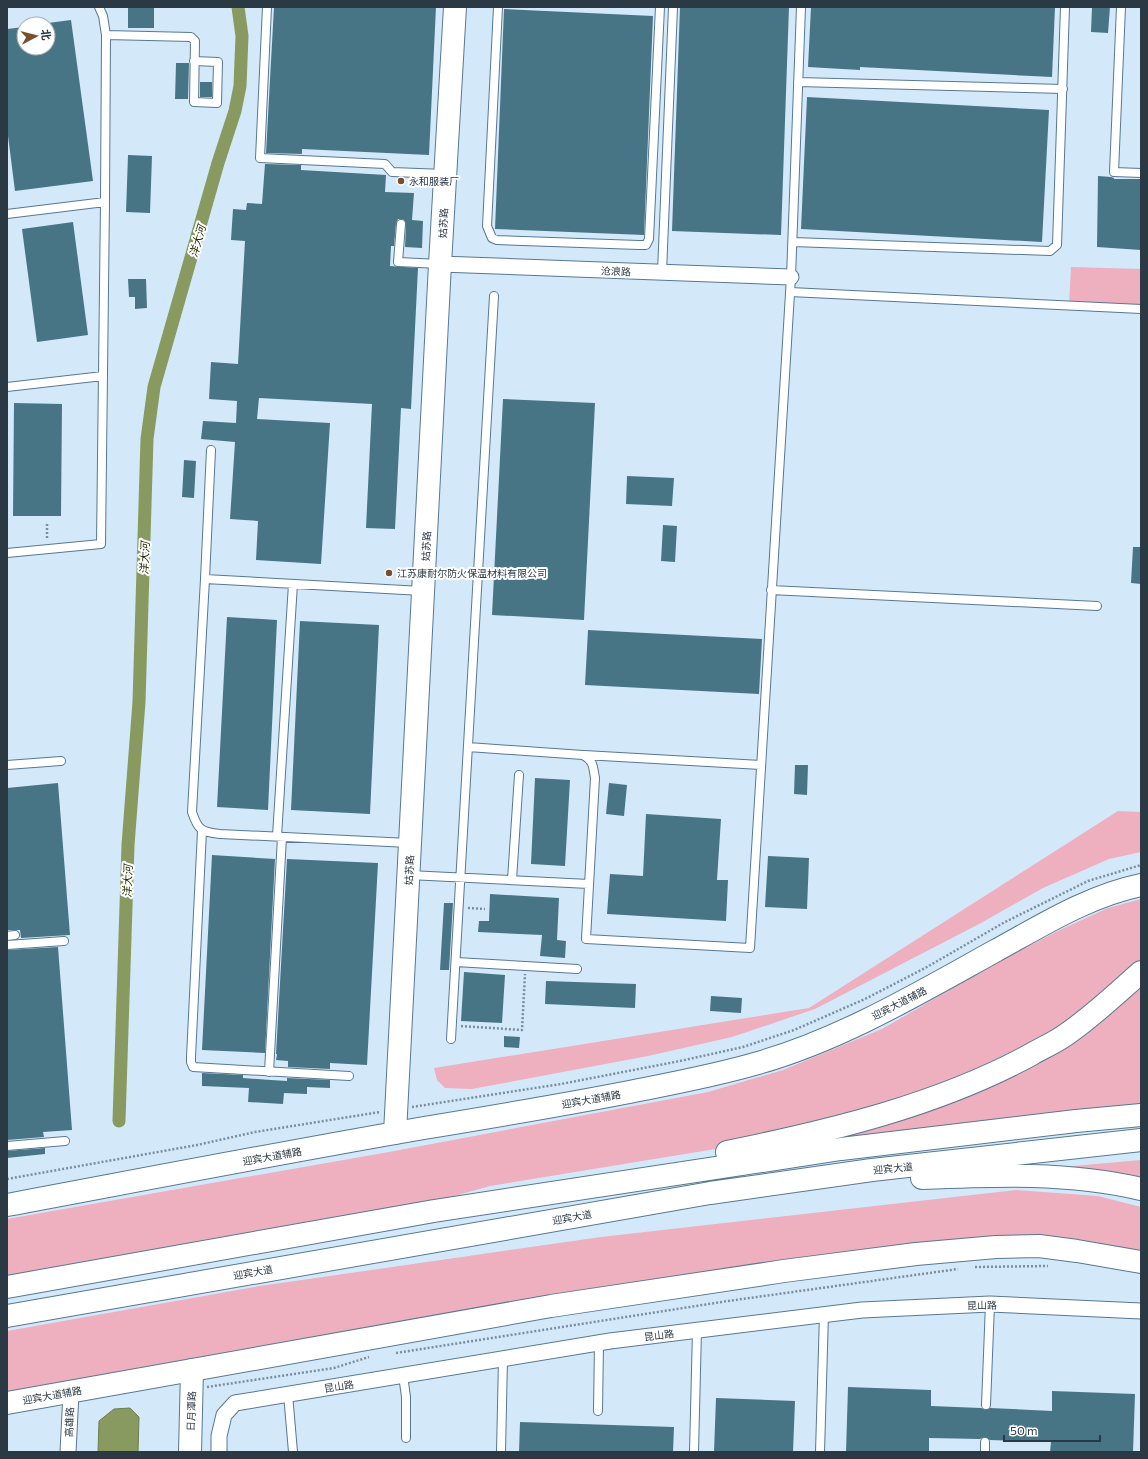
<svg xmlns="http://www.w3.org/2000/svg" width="1148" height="1459" font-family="Commissioner,'Noto Sans SC',sans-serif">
  <rect width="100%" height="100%" fill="#d3e9fa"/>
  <path fill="#eeafbf" d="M1071 267 1141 269V309L1069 306Z
    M1118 811 1141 812V852L1109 859 1043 888 981 923 815 1009 732 1037 648 1056 472 1089 445 1088 437 1080 434 1068 809 1008Z
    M1141 899V1111L838 1139 806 1130 746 1144 490 1186 433 1202 7 1278V1219L389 1152 708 1092 783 1070 882 1029 1009 956 1060 930 1108 908Z
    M1141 1160V1186L1051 1168Z
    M1016 1190 1098 1196 1141 1207V1254L1054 1241 7 1396V1331L260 1286 601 1237Z"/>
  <path fill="#889a5f" stroke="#6c7d57" d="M130 1408 139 1417 138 1452H98L99 1421 114 1409Z"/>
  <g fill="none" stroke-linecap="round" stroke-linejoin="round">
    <path stroke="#889a5f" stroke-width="13" d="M119 1121 128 845 139 702 147 439 154 387 218 163 235 111 240 86 242 36 238 7"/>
  </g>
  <path fill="#487585" d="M128 7H154V28H128Z
    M274 7H436L429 155 302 149V154L266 153Z
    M680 7H789L781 235 672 231Z
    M811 7H1055L1052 77 860 67V70L808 67Z
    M1092 7H1110L1108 33 1091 32Z
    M504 9 653 16 644 235 495 229Z
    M71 20 93 181 15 191 7 128V29L24 27V48H48V23Z
    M176 63H189L188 99H175Z
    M200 82H212V97H200Z
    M807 97 1049 110 1042 242 801 229Z
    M128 155 152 156 150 213 126 212Z
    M265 164 301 165V170L386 175 385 192 414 193 412 220 423 221 422 248 405 247 406 224 404 220 401 219H398L396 223 394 246H391L390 266 418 268 411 409 401 408 395 529 366 528 372 404 259 398 257 419 330 423 321 564 256 560 258 521 230 519 235 442 201 439 203 421 236 423 237 401 209 399 211 362 238 364 245 241 231 240 233 209 246 210 247 203 262 204Z
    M1098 176 1111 177 1114 178V179H1141V250L1097 247Z
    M73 222 88 335 37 342 22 229Z
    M128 279H146L147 308 135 309V297H129Z
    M503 399 595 403 584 620 492 615Z
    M14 403 62 404 61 516H13Z
    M184 460 196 461 194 498 182 497Z
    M627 476 674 478 672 506 626 504Z
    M663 525 677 526 675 562 661 561Z
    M1133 547H1141V584L1131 583Z
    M227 617 277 620 268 810 217 807Z
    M300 621 379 625 370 814 291 810Z
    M588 630 762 639 759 694 585 685Z
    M795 765H808L807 795 794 794Z
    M535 778 570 780 565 866 531 864Z
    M58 783 70 935 21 938 20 930H7V788Z
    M609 783 627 785 624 816 606 814Z
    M646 814 721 819 717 880H728L726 921 607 914 610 874 643 876Z
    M212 855 275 859 265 1053 202 1050Z
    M768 856 809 858 807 909 765 907Z
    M287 859 378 863 367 1065 330 1063V1069L288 1067V1061L276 1060 277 1054H276Z
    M490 894 559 898 557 940 566 941 565 958 540 956 542 935 478 932 479 921H489Z
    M444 903H453L449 970H440Z
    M58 947 72 1130 43 1132 44 1137 7 1140V950Z
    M464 972 505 975 502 1023 461 1021Z
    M546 981 636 984 635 1008 545 1004Z
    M711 996 742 998 741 1013 710 1011Z
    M504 1036 520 1037 519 1048 504 1047Z
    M202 1073 243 1075V1078L271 1080 287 1081V1078L330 1080V1088L307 1087V1094L284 1093 283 1104 248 1102 249 1088 202 1086Z
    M45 1148V1154L7 1158V1151Z
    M848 1387 931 1390V1406L981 1408 986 1410 990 1408 1052 1411V1391L1135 1394 1133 1452H1050L1051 1442 990 1440 985 1437 980 1439 929 1438V1452H846Z
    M716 1398 795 1401 793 1452H714Z
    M520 1422 674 1427 673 1452H519Z"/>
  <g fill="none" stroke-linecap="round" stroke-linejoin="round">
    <defs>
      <path id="lane" d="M267 7 260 158 385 164 392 172 445 174
        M498 7 487 226 492 238 497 240 639 245H646L649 239 660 7
        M1121 7 1114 172 1141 173
        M106 35 191 37 195 41 194 102 217 103 218 62 194 61
        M798 82 1063 89
        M7 214 105 202
        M401 224 398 262 440 264
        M793 242 1050 251 1057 245 1065 7
        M662 272 673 7
        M790 292 1141 309
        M7 387 103 376
        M211 450 205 579 422 591
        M7 553 101 544 105 202 106 35 103 16 99 7
        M205 579 192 812C198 830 201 832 220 834L409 843
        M771 590 1097 606
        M468 747 583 755C594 761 593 767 595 778L586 939 750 948 791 277 801 7
        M584 755 761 765
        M7 765 61 761
        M202 831 191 1057V1062L193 1067 349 1076
        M277 836 293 584
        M409 875 589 884
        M512 880 519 775
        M7 936 15 935
        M7 945 64 941
        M456 962 577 969
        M451 1039 494 296
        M269 1072 282 837
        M7 1146 65 1141
        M403 1375 406 1397V1438
        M288 1394 293 1452
        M986 1405 990 1304
        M598 1411 599 1343
        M501 1452 503 1359
        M694 1452 697 1330
        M820 1452 824 1314
        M985 1452V1442"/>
      <path id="street" d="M440 264 791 277
        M68 1452 71 1393
        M219 1452V1436L224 1415 235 1403 610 1341 862 1310 990 1304 1141 1311"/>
      <path id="secondary" d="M395 1133 440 264 455 7
        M190 1452 192 1370"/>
      <path id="primary" d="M7 1205C146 1179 285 1152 424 1128 491 1117 557 1106 624 1093 669 1084 714 1076 758 1063 842 1039 919 993 995 951 1041 926 1088 896 1141 885
        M7 1403 551 1306 784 1271 916 1254 996 1247 1039 1246 1077 1251 1141 1262"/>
      <path id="highway" d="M727 1152C830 1131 939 1105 1032 1054 1042 1048 1054 1043 1064 1036 1091 1018 1116 994 1141 972
        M922 1178C995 1175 1069 1172 1141 1189
        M7 1287 434 1211 841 1149 1076 1121 1141 1115
        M7 1316 710 1193 872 1170 1141 1140"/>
    </defs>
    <use href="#lane" stroke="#577892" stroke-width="10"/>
    <use href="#street" stroke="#577892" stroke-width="17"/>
    <use href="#secondary" stroke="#577892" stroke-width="24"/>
    <use href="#primary" stroke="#577892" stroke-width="24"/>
    <use href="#highway" stroke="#577892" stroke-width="24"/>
    <path stroke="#7c8e9d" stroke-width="2.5" stroke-dasharray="2 2" stroke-linecap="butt" d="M47 524V539
      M468 908 485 909
      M461 1026 522 1030 525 974
      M412 1107 561 1084 680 1061 743 1047 794 1030 865 999 927 967 1005 922 1088 881 1141 865
      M7 1179 197 1145 255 1132 380 1112
      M975 1267 1048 1266
      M396 1353 728 1301 958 1269
      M207 1387 334 1368 369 1357"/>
    <use href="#lane" stroke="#fff" stroke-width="8"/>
    <use href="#street" stroke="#fff" stroke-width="15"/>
    <use href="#secondary" stroke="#fff" stroke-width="22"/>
    <use href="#primary" stroke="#fff" stroke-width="22"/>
    <use href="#highway" stroke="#fff" stroke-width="22"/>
  </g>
  <g fill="#764f2c" stroke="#fff" stroke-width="1.5">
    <circle cx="401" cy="181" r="4"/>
    <circle cx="389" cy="573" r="4"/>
  </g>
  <g text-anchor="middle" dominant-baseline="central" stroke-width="4" stroke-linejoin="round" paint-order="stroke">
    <g font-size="10" fill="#2b3945" stroke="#fff" text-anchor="start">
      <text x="409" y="181">永和服装厂</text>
      <text x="397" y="573">江苏康耐尔防火保温材料有限公司</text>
    </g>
    <g font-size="10" fill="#2b3945" stroke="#fff">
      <text transform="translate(443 223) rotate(-87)">姑苏路</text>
      <text transform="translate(616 271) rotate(2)">沧浪路</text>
      <text transform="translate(426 546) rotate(-87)">姑苏路</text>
      <text transform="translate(409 870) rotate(-87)">姑苏路</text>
      <text transform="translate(899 1003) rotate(-27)">迎宾大道辅路</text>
      <text transform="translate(591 1099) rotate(-10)">迎宾大道辅路</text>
      <text transform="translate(272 1156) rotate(-10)">迎宾大道辅路</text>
      <text transform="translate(893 1168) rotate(-6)">迎宾大道</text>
      <text transform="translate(572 1217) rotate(-10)">迎宾大道</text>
      <text transform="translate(253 1272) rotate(-10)">迎宾大道</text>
      <text transform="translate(982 1305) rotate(-1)">昆山路</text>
      <text transform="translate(659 1335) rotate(-7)">昆山路</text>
      <text transform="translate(339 1386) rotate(-9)">昆山路</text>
      <text transform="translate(52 1395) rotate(-10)">迎宾大道辅路</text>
      <text transform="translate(191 1411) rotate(-88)">日月潭路</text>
      <text transform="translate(69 1422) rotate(-88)">高雄路</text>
    </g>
    <g font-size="11" font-style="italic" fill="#252f01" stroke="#fff">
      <text transform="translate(197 241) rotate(-74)">洋大河</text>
      <text transform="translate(144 558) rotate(-88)">洋大河</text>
      <text transform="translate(127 881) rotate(-88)">洋大河</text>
    </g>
  </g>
  <rect width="1148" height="1459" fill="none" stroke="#2b3945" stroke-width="16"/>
  <g transform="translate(36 36) rotate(83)"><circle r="19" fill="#ffffff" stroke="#aab0b5"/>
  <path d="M0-3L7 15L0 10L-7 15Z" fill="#764f2c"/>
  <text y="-6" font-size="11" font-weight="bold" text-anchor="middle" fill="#2b3945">北</text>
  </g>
  <path d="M1004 1435v6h96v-6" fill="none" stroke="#2b3945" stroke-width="2"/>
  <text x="1010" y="1435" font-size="12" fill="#2b3945" stroke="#ffffff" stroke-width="3" paint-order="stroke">50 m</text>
</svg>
